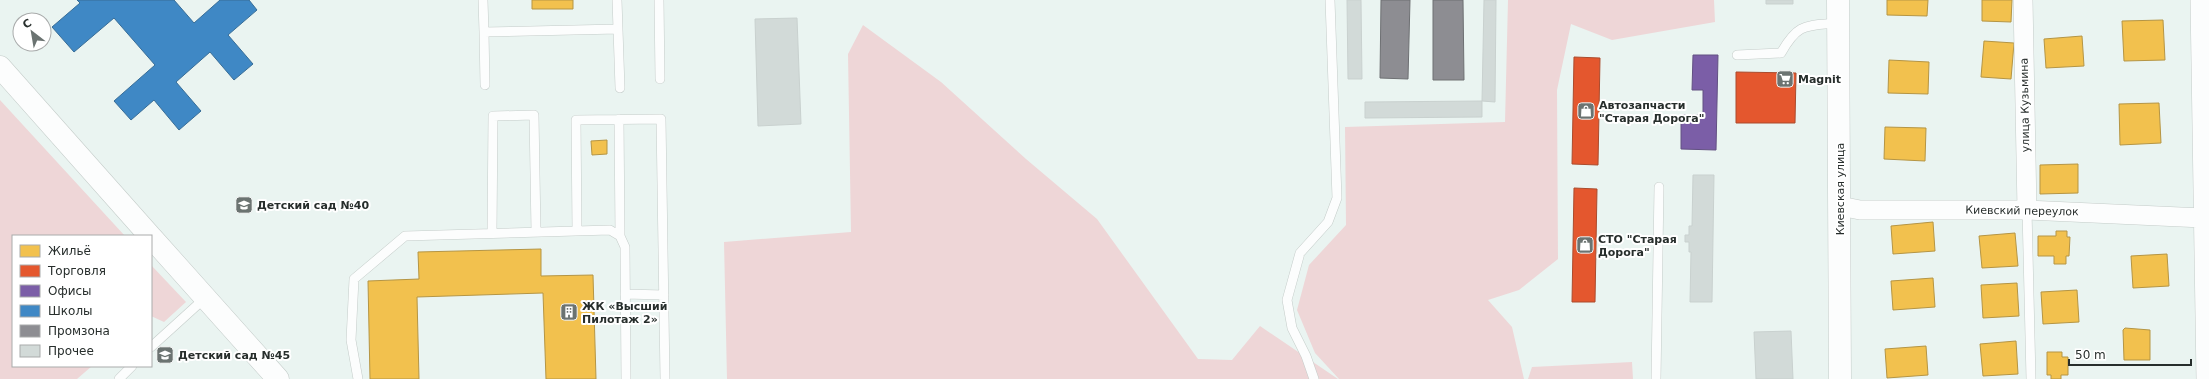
<svg xmlns="http://www.w3.org/2000/svg" width="2209" height="379" font-family="'DejaVu Sans',sans-serif">
  <rect width="100%" height="100%" fill="#eaf4f1"/>
  <path fill="#eed6d7" d="M1508 0H1714L1715 22 1612 40 1571 24 1557 90 1558 259 1519 290 1488 300 1512 327 1524 379H1339L1315 353 1297 310 1309 265 1346 225 1345 127 1505 122Z
    M863 25 941 82 1026 159 1097 219 1198 359 1232 360 1260 326 1338 379H727L724 242 851 232 848 54Z
    M0 100 125 236H13V366H92L77 379H0Z
    M151 265 186 302 164 322 151 316Z
    M1632 362 1633 379H1528L1532 367Z"/>
  <path fill="#f2c14e" stroke="#b59544" d="M532 0H573V9H532Z
    M1887 0H1928L1927 16 1887 15Z
    M1982 0H2012L2011 22 1982 21Z
    M2163 20 2165 60 2124 61 2122 21Z
    M2082 36 2084 66 2046 68 2044 39Z
    M1984 41 2014 43 2011 79 1981 77Z
    M1889 60 1929 62 1928 94 1888 93Z
    M2159 103 2161 143 2120 145 2119 104Z
    M1885 127 1926 128 1925 161 1884 159Z
    M607 140V154L592 155 591 141Z
    M2078 164V193L2040 194V165Z
    M1933 222 1935 251 1893 254 1891 226Z
    M2056 231H2067V237H2070L2069 256H2066V264H2054V256H2038V236H2056Z
    M2015 233 2018 266 1982 268 1979 236Z
    M541 249V276L593 275 596 379H546L543 293 417 297 419 379H370L368 281 419 279 418 252Z
    M2167 254 2169 286 2133 288 2131 256Z
    M1933 278 1935 307 1893 310 1891 281Z
    M2017 283 2019 316 1983 318 1981 285Z
    M2077 290 2079 322 2043 324 2041 292Z
    M2125 328 2150 330V360H2124L2123 330Z
    M2016 341 2018 374 1983 376 1980 344Z
    M1926 346 1928 375 1887 378 1885 349Z
    M2047 352H2062V357H2068V375H2061V379H2051V375H2047Z"/>
  <path fill="#e4572e" stroke="#ab4b2d" d="M1574 57 1600 58 1598 165 1572 164Z
    M1736 72 1796 73 1795 123H1736Z
    M1574 188 1597 189 1595 302H1572Z"/>
  <path fill="#7b5ea7" stroke="#625082" d="M1693 55H1718L1716 150 1681 149V115H1703V90H1692Z"/>
  <path fill="#3f88c5" stroke="#386d97" d="M77 0H174L194 23 220 0H249L257 10 228 35 253 64 234 80 210 52 176 82 201 111 179 130 154 100 131 120 114 101 155 65 114 18 74 52 52 27 80 3Z"/>
  <path fill="#8d8d92" stroke="#6e7073" d="M1381 0H1410L1408 79 1380 78Z
    M1433 0H1463L1464 80H1433Z"/>
  <path fill="#d2dad8" stroke="#c9d1cf" d="M1347 0H1361L1362 79H1348Z
    M1484 0H1496L1495 102 1482 101Z
    M1766 0H1793V4H1766Z
    M797 18 801 124 758 126 755 19Z
    M1482 101V117L1365 118V102Z
    M1693 175H1714L1712 302H1690L1691 252H1689V242H1685V235H1689V226H1692Z
    M1791 331 1793 379H1756L1754 332Z"/>
  <g fill="none" stroke-linecap="round" stroke-linejoin="round">
    <defs>
      <path id="lane" d="M483 0 484 32 618 29
        M617 0 620 88
        M659 0 660 79
        M484 32 485 85
        M1737 55 1781 53C1798 23 1805 26 1838 23
        M619 119 620 236
        M2027 210 2031 379
        M577 231 576 120 661 119 665 379
        M492 233 493 116 534 115 536 232
        M625 294 664 295
        M151 347 205 298
        M119 379 132 366
        M358 379 351 340 354 279 405 236 610 230 620 236 625 247 626 379
        M1314 379 1306 356 1292 328 1287 300 1300 253 1328 222 1337 198 1330 0
        M1656 379 1659 187"/>
      <path id="street" d="M2023 0 2027 210
        M2200 0 2206 379
        M1840 206 1860 210H2027L2203 218"/>
      <path id="secondary" d="M0 67 150 236
        M151 237 278 379"/>
      <path id="primary" d="M1838 0 1840 379"/>
    </defs>
    <use href="#lane" stroke="#c4ccc9" stroke-width="10"/>
    <use href="#street" stroke="#c4ccc9" stroke-width="20"/>
    <use href="#secondary" stroke="#c4ccc9" stroke-width="23"/>
    <use href="#primary" stroke="#c4ccc9" stroke-width="23"/>
    <use href="#lane" stroke="#fcfdfd" stroke-width="9"/>
    <use href="#street" stroke="#fcfdfd" stroke-width="19"/>
    <use href="#secondary" stroke="#fcfdfd" stroke-width="22"/>
    <use href="#primary" stroke="#fcfdfd" stroke-width="22"/>
  </g>
  <defs>
    <symbol id="supermarket-square" viewBox="-11 -11 22 22"><rect x="-9" y="-9" width="18" height="18" rx="4" fill="#6b7371" stroke="#fff"/><path d="M-6-5.5h2.5l.6 2H6L4.5 2H-2.5L-4.4-4H-6ZM-1.5 3.2a1.3 1.3 0 1 0 .1 0ZM3 3.2a1.3 1.3 0 1 0 .1 0Z" fill="#fff"/></symbol>
    <symbol id="shop-square" viewBox="-11 -11 22 22"><rect x="-9" y="-9" width="18" height="18" rx="4" fill="#6b7371" stroke="#fff"/><path d="M-5-2.5h2.3a2.7 3.5 0 0 1 5.4 0H5L5.5 6h-11ZM-1.5-2.5h3a1.5 2.3 0 0 0-3 0Z" fill="#fff"/></symbol>
    <symbol id="school-square" viewBox="-11 -11 22 22"><rect x="-9" y="-9" width="18" height="18" rx="4" fill="#6b7371" stroke="#fff"/><path d="M0-5L7-2L0 1L-7-2ZM-4 1L0 2.5L4 1V4Q0 6-4 4Z" fill="#fff"/></symbol>
    <symbol id="building-square" viewBox="-11 -11 22 22"><rect x="-9" y="-9" width="18" height="18" rx="4" fill="#6b7371" stroke="#fff"/><path d="M-4-6H4V6H1V3H-1V6H-4ZM-2.5-4.3h1.7v1.8h-1.7ZM.8-4.3h1.7v1.8H.8ZM-2.5-1h1.7V.8h-1.7ZM.8-1h1.7V.8H.8Z" fill="#fff"/></symbol>
  </defs>
  <g fill-rule="evenodd">
    <use href="#supermarket-square" x="1775" y="69" width="20" height="20"/>
    <use href="#shop-square" x="1576" y="101" width="20" height="20"/>
    <use href="#school-square" x="234" y="195" width="20" height="20"/>
    <use href="#shop-square" x="1575" y="235" width="20" height="20"/>
    <use href="#building-square" x="559" y="302" width="20" height="20"/>
    <use href="#school-square" x="155" y="345" width="20" height="20"/>
  </g>
  <g text-anchor="middle" dominant-baseline="central" stroke-width="4" stroke-linejoin="round" paint-order="stroke">
    <g font-size="11" font-weight="bold" fill="#272e2c" stroke="#fff" text-anchor="start">
      <text x="1798" y="79">Magnit</text>
      <text x="1599" y="105">Автозапчасти<tspan x="1599" dy="13">"Старая Дорога"</tspan></text>
      <text x="257" y="205">Детский сад №40</text>
      <text x="1598" y="239">СТО "Старая<tspan x="1598" dy="13">Дорога"</tspan></text>
      <text x="582" y="306">ЖК «Высший<tspan x="582" dy="13">Пилотаж 2»</tspan></text>
      <text x="178" y="355">Детский сад №45</text>
    </g>
    <g font-size="11" fill="#272e2c" stroke="#fff">
      <text transform="translate(2025 105) rotate(-91)">улица Кузьмина</text>
      <text transform="translate(1840 189) rotate(-90)">Киевская улица</text>
      <text transform="translate(2022 211) rotate(1)">Киевский переулок</text>
    </g>
  </g>
  <rect x="12" y="235" width="140" height="132" fill="#ffffff" stroke="#a9abab"/>
  <rect x="20" y="245" width="20" height="12" fill="#f2c14e" stroke="#a9abab"/>
  <text x="48" y="255" font-size="12" fill="#272e2c">Жильё</text>
  <rect x="20" y="265" width="20" height="12" fill="#e4572e" stroke="#a9abab"/>
  <text x="48" y="275" font-size="12" fill="#272e2c">Торговля</text>
  <rect x="20" y="285" width="20" height="12" fill="#7b5ea7" stroke="#a9abab"/>
  <text x="48" y="295" font-size="12" fill="#272e2c">Офисы</text>
  <rect x="20" y="305" width="20" height="12" fill="#3f88c5" stroke="#a9abab"/>
  <text x="48" y="315" font-size="12" fill="#272e2c">Школы</text>
  <rect x="20" y="325" width="20" height="12" fill="#8d8d92" stroke="#a9abab"/>
  <text x="48" y="335" font-size="12" fill="#272e2c">Промзона</text>
  <rect x="20" y="345" width="20" height="12" fill="#d2dad8" stroke="#a9abab"/>
  <text x="48" y="355" font-size="12" fill="#272e2c">Прочее</text>
  <g transform="translate(32 32) rotate(329)"><circle r="19" fill="#ffffff" stroke="#a9abab"/>
  <path d="M0-3L7 15L0 10L-7 15Z" fill="#6b7371"/>
  <text y="-6" font-size="11" font-weight="bold" text-anchor="middle" fill="#272e2c">С</text>
  </g>
  <path d="M2069 359v6h122v-6" fill="none" stroke="#272e2c" stroke-width="2"/>
  <text x="2075" y="359" font-size="12" fill="#272e2c" stroke="#ffffff" stroke-width="3" paint-order="stroke">50 m</text>
</svg>
